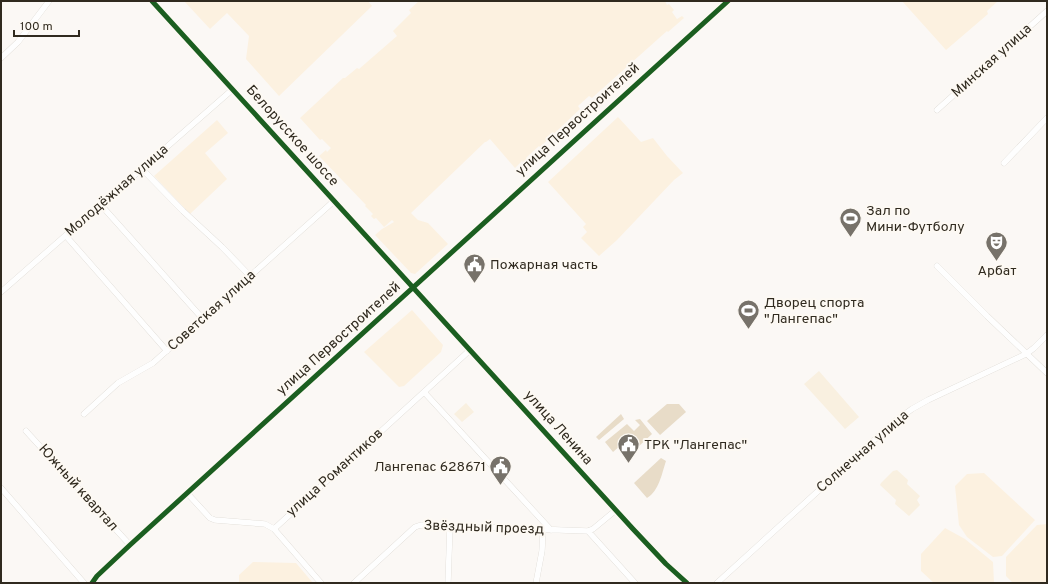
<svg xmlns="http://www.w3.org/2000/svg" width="1048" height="584" font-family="Overpass,sans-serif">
  <rect width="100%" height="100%" fill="#fbf8f5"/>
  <path fill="#fcf1e0" d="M184 1H368L372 6 279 96 246 59 249 36 227 13 210 29Z
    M419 1H665L667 5 669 4 674 10 672 12 677 19 682 16 684 18 668 32 667 31 658 39 592 98 589 96 578 106 580 109 540 147 539 146 528 156 526 158 527 160 524 163 522 161 515 168 490 139 486 142H485L411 213 418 220 428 223 448 244 415 274 411 273 375 235 382 229 394 222 392 220 384 227 376 218 374 219 371 216 373 214 365 206 366 205 319 156 326 150 327 152 331 148 322 139 320 140 300 118 343 78H345L357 68 359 69 397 36 393 31 411 13 409 10Z
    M902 1H998L987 11 988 14 946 50Z
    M618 117 641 142 653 138 667 156 683 173 674 180 617 240 599 256 581 238 587 232 583 227 586 224 548 182Z
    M217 120 228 133 205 153 227 179 190 214 154 176Z
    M412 310 443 345 441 352 404 386 399 387 364 352Z
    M984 473 1035 520 1002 556 993 557 967 537 959 525 955 486 967 474Z
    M1047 524V583H1013L1006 576V557L1037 525Z
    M945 528 965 539 993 562 994 583H934L921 571V554Z
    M253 562 296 563 313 583H239V575Z"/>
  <path fill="#f9f0e0" d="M819 371 859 417 845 429 804 384Z
    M466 403 474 412 462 422 454 414Z
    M897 470 908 480 907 484 920 496 917 500 920 505 909 516 895 504 896 500 880 485 881 483 893 471Z"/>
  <path fill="#e8dcc8" d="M667 404H679L686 412 660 435 647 421Z
    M621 414 624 419 599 440 596 437Z
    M640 419 652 434 639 446 630 437 613 452 605 442 627 424 634 431 640 425 635 420Z
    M661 458 666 461C662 473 659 491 647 498L634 483Z"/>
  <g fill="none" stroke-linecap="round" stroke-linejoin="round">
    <defs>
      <path id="minor" d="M152 1 633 529 666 564 687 583
        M1 58 18 42 49 1
        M937 110 1047 11
        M1004 163 1047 118
        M142 169 183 211 222 247 250 276
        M101 205 203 319
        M66 236 167 351
        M937 266 987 316 1047 373
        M1 292 233 89
        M424 392 551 530
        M84 414 118 383 153 363 334 201
        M26 431 130 545
        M1 488 84 583
        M187 493 210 518 215 520 265 524 274 529 470 350
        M274 529 321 583
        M588 531 635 583
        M92 583 97 576 130 545 728 1
        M354 583 415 527 421 525 588 531 593 529 616 510
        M448 583 450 526
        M536 583 542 551 543 530 545 527
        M717 583 894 422 912 409 928 400 1026 354 1034 348 1047 335"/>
    </defs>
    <use href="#minor" stroke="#d9d5ce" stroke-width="6"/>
    <use href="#minor" stroke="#fefefe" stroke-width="5.5"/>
    <defs>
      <path id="cycleway" d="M152 1 633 529 666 564 687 583
        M92 583 97 576 130 545 728 1"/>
    </defs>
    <use href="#cycleway" stroke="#fdf9f3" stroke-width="8"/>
    <use href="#cycleway" stroke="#1b5e20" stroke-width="5"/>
  </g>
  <defs>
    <symbol id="stadium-pin" viewBox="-11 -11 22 30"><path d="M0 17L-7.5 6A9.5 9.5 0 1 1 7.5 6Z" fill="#77726a" stroke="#fdf9f3"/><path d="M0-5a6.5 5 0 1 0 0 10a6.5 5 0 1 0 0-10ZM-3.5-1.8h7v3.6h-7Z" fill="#fff"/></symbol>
    <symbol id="theatre-pin" viewBox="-11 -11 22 30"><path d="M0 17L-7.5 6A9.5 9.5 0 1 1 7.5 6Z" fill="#77726a" stroke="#fdf9f3"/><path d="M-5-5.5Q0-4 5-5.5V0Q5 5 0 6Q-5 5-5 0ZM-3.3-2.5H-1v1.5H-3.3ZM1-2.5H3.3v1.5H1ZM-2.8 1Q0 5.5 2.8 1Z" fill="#fff"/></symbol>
    <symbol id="civic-pin" viewBox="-11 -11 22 30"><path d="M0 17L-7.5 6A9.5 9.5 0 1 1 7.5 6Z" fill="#77726a" stroke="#fdf9f3"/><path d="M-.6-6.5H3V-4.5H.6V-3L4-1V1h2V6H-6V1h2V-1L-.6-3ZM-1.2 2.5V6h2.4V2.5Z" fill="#fff"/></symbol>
  </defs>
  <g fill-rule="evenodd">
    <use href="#stadium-pin" x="838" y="206" width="25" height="34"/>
    <use href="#theatre-pin" x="984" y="230" width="25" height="34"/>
    <use href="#civic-pin" x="462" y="252" width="25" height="34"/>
    <use href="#stadium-pin" x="736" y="298" width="25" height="34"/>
    <use href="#civic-pin" x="616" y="432" width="25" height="34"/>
    <use href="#civic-pin" x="488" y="454" width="25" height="34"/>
  </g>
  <g text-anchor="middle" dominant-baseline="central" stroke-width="4" stroke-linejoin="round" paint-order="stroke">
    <g font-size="14" fill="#302a1f" stroke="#fdf9f3">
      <text transform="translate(992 61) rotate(-42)">Минская улица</text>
      <text transform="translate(578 120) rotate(-42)">улица Первостроителей</text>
      <text transform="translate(292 136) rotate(48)">Белорусское шоссе</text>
      <text transform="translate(117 191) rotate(-41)">Молодёжная улица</text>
      <text transform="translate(212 311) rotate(-42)">Советская улица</text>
      <text transform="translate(339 339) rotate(-42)">улица Первостроителей</text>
      <text transform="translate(558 428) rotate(48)">улица Ленина</text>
      <text transform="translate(863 452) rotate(-41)">Солнечная улица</text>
      <text transform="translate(335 473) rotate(-42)">улица Романтиков</text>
      <text transform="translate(78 488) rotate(48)">Южный квартал</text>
      <text transform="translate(484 528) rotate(2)">Звёздный проезд</text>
    </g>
    <g font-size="14" fill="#302a1f" stroke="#fdf9f3" text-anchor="start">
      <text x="866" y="211">Зал по<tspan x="866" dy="16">Мини-Футболу</tspan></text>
      <text x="490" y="265">Пожарная часть</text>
      <text x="997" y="271" text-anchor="middle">Арбат</text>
      <text x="764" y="303">Дворец спорта<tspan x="764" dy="16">"Лангепас"</tspan></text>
      <text x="644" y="445">ТРК "Лангепас"</text>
      <text x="486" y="467" text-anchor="end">Лангепас 628671</text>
    </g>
  </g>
  <rect width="1048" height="584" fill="none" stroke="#302a1f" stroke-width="4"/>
  <path d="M14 30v6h65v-6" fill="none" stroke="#302a1f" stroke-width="2"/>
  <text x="20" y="30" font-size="12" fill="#302a1f" stroke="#fdf9f3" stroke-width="3" paint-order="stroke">100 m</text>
</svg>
